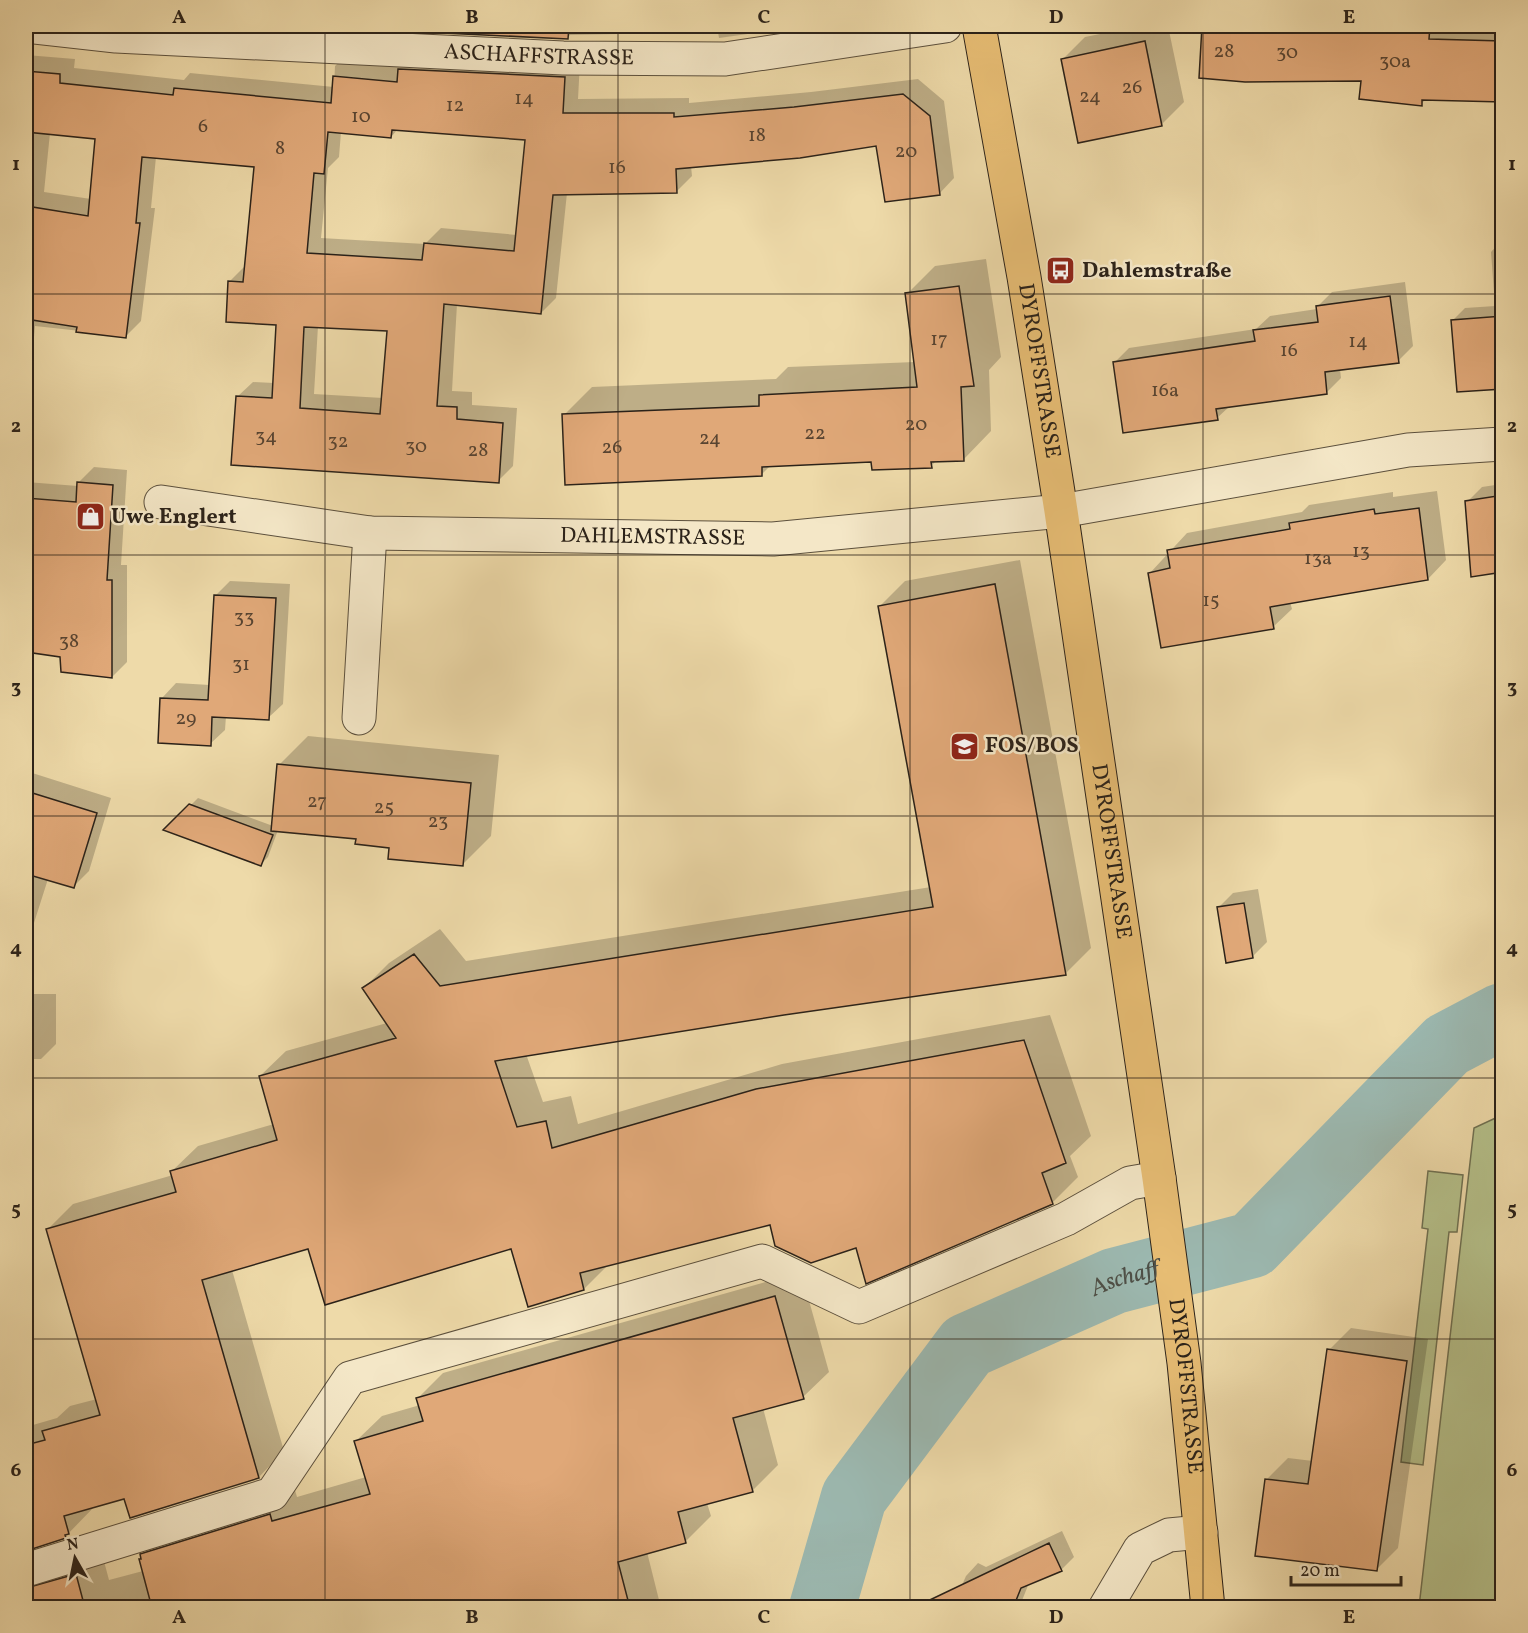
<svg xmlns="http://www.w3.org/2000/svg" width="1528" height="1633" font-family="Vollkorn,serif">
  <rect width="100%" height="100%" fill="#eedaa9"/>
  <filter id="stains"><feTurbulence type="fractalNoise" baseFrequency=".00333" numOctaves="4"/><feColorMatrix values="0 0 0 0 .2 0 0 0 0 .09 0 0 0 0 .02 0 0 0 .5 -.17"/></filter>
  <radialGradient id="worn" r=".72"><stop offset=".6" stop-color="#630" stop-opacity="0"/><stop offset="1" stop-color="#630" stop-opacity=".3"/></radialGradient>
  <path fill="#b5c08a" stroke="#707152" stroke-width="1.5" d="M1502 1115V1607H1419L1474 1128Z
    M1428 1171 1463 1175 1457 1232H1449L1423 1465 1401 1462 1428 1229 1422 1228Z"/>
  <path fill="#0003" fill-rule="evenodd" d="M338 26H804L719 38 718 32 570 35 567 38Z
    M1140 26H1168L1184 102 1162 124 1063 59 1085 37Z
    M1204 26H1502V101L1426 99 1421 104 1363 79 1200 76Z
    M351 51 580 62 578 99 689 98V103L811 92 918 79 944 101 954 178 939 194 878 144 691 166 692 176 676 192 567 193 556 298 541 313 457 304 452 391 472 392V405L517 408 513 466 498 481 237 397 253 382 274 383 277 324 229 282 245 266 256 166 156 157 151 208H155L141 321 126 336 35 326 26 423V55L75 59 74 68 184 80 190 73 334 87 335 66ZM398 129 527 138 517 235 441 228 425 244 321 238 328 168 339 157 341 132 391 137ZM50 133 97 137 91 199 44 192ZM318 326 389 330 383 398 314 394Z
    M1502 240V387L1453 320 1465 308 1495 306 1491 252Z
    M986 259 1001 357 989 370 991 431 964 459 937 460 931 466 873 461 771 465 761 475 564 415 592 387 776 379 788 367 915 362 907 294 935 266Z
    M1405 282 1413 346 1398 361 1340 369 1341 378 1327 392 1230 406 1217 418 1114 363 1129 348 1256 329 1270 316 1317 309V307L1332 292Z
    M94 467 127 470 121 565H127V662L112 677 62 656 26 651V482L78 486V483Z
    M1502 484V571L1467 502 1482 487Z
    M1437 491 1446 560 1428 579 1290 602 1292 609 1273 627 1150 573 1187 533 1302 512 1309 505 1393 492V497Z
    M1020 560 1091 948 1065 974 784 1013 526 1054 543 1102 571 1096 578 1124 782 1064 1050 1015 1091 1136 1070 1156 1078 1177 1052 1203 857 1246 771 1223 608 1265 584 1289 529 1305 512 1248 309 1247 232 1270 284 1451 259 1477 125 1497 95 1506 65 1537 33 1547 39 1559 101 1550 109 1580 143 1571 142 1555 167 1529 295 1490 297 1497 366 1477 356 1441 382 1416 420 1405 418 1398 443 1373 801 1272 829 1372 803 1397 763 1408 778 1465 753 1490 707 1503 711 1516 685 1542 647 1552 661 1608H26V1427L57 1418 70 1406 97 1399 48 1229 73 1204 173 1175 172 1171 198 1146 274 1124 260 1076 286 1051 387 1023 364 988 389 963 440 929 466 961 931 887 879 607 905 581Z
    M230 581 290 584 283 704 268 718 226 716 225 730 210 744 162 698 176 683 210 685 216 595Z
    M308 736 499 755 491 836 462 865 358 838 278 830 268 857 261 864 166 830 198 798 273 826 279 765Z
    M26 771 111 798 89 871 73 887 48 879 26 948Z
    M1258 889 1267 942 1252 957 1218 908 1233 893Z
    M26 994H56V1044L41 1059H26Z
    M1351 1328 1428 1339 1398 1548 1376 1570 1266 1480 1288 1458 1313 1461 1329 1350Z
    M1062 1531 1074 1557 1061 1570 1029 1583 1019 1608H952L966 1576 978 1563 986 1567Z"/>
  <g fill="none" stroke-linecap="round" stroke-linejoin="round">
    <path stroke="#9cb9b1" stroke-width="66" id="s1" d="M822 1608 854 1497 967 1346 1114 1281 1252 1245 1447 1045 1502 1016"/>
  </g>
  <path fill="#e0a878" stroke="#2b2219" stroke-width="1.5" fill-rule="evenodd" d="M401 26H569L568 39 401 31Z
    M1202 26H1430L1429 39 1503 41V102L1422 100V106L1359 99 1361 81 1245 82 1199 78Z
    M1145 41 1162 126 1078 143 1061 59Z
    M398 69 565 77 563 113H674V117L794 107 903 94 930 116 940 195 885 202 876 146 800 158 676 169 677 193 553 195 541 314 444 304 437 406 457 407V419L503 423 499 483 231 465 236 396 272 398 276 325 226 322 228 281 243 282 254 167 142 157 136 223H140L126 338 76 332 77 327 26 319V206L88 216 95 139 26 132V71L60 74V83L173 95 174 88 331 103 333 76 397 82ZM392 130 525 140 514 251 424 243 422 260 307 253 314 173 324 174 328 132 391 138ZM304 327 387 331 380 414 300 408Z
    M959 286 974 386 961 387 964 461 931 462 932 468 872 470 871 462 762 467V476L565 485 562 414 759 406V395L917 387 905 293Z
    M1390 296 1399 363 1325 372 1327 394 1216 409 1218 420 1123 433 1113 362 1255 341 1253 330 1318 322 1316 306Z
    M1503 316V389L1457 392 1451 320Z
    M77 482 113 485 107 580H112V678L61 672 60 657 26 652V498L76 502Z
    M1497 496 1503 530V572L1471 577 1465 501Z
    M1419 508 1428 580 1270 607 1274 629 1161 648 1148 573 1170 568 1167 550 1290 529 1289 523 1374 509 1375 514Z
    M995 584 1066 975 784 1015 495 1061 517 1127 546 1121 552 1148 756 1089 1024 1040 1066 1163 1042 1173 1053 1204 866 1284 856 1248 811 1263 775 1246 770 1225 580 1273 584 1290 528 1307 511 1249 325 1305 308 1249 202 1280 259 1478 130 1518 124 1499 64 1516 69 1534 65 1535 66 1538 26 1551V1445L45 1440 42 1431 100 1415 46 1229 176 1192 170 1171 277 1140 259 1076 396 1038 362 988 414 954 440 986 933 907 878 606Z
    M214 595 276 598 269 720 212 717 211 746 158 743 160 698 208 700Z
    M277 764 471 783 463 866 388 859 389 848 355 844 356 839 271 831Z
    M26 791 97 813 74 888 26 874Z
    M189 804 273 835 261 866 163 830Z
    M1244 903 1253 958 1226 963 1217 907Z
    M775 1296 804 1399 733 1418 753 1492 678 1512 686 1543 618 1562 630 1608H152L139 1559H141L140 1554 270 1514 272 1521 370 1494 354 1441 423 1421 416 1398Z
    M1327 1349 1407 1361 1377 1571 1255 1556 1265 1479 1308 1484Z
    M1049 1543 1062 1571 1021 1588 1013 1608H913Z
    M76 1574 85 1608H26V1588Z"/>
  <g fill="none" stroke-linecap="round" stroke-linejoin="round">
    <defs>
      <g id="minor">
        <path id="s2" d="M26 26 116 36 563 58 725 59 945 26"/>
        <path id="s3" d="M161 502 370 533 773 539 1061 511 1408 450 1502 444"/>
        <path d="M359 718 370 533"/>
        <path d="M26 1570 272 1494 350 1378 762 1261 859 1307 1066 1219 1130 1183 1159 1178"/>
        <path d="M1105 1608 1140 1549 1169 1535 1201 1532"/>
      </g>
      <g id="major">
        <path id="s4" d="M979 26 1024 277 1061 511 1159 1178 1184 1363 1208 1608"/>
      </g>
    </defs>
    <use href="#minor" stroke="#5c503d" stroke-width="35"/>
    <use href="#major" stroke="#2b2219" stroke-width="35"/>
    <use href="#minor" stroke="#f4e7c7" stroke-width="33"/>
    <use href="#major" stroke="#e7bd74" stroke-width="33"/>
  </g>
  <path fill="none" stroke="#2b2219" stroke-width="1.5" stroke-opacity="0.55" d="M325 26V1608M618 26V1608M910 26V1608M1203 26V1608M26 294H1502M26 555H1502M26 816H1502M26 1078H1502M26 1339H1502"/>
  <defs>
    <symbol id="bus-square" viewBox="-11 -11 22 22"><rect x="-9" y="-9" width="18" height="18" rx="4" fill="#8f2418" stroke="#f4e7c7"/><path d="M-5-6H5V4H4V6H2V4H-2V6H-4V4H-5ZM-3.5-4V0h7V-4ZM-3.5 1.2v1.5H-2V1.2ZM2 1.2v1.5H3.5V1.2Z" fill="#fff"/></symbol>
    <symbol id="shop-square" viewBox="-11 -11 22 22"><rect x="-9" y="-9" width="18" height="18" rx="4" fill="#8f2418" stroke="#f4e7c7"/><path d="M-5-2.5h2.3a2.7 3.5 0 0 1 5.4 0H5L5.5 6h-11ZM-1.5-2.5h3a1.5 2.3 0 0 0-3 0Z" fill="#fff"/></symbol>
    <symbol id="school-square" viewBox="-11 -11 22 22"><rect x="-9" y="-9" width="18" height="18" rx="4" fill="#8f2418" stroke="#f4e7c7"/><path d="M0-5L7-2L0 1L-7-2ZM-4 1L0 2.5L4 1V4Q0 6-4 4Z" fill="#fff"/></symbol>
  </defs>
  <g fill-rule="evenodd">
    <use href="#bus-square" x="1044" y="254" width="33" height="33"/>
    <use href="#shop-square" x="74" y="500" width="33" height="33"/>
    <use href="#school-square" x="948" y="730" width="33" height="33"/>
  </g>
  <g text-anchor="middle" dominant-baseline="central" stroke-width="5" stroke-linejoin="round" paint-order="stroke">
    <g font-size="20" fill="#584431">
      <text x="1224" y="52">28</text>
      <text x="1287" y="53">30</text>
      <text x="1395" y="62">30a</text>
      <text x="1132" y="88">26</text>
      <text x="1090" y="97">24</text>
      <text x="524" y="99">14</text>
      <text x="455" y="106">12</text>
      <text x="361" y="117">10</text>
      <text x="203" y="127">6</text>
      <text x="757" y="136">18</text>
      <text x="280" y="149">8</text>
      <text x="906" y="152">20</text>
      <text x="617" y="168">16</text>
      <text x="939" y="340">17</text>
      <text x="1358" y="342">14</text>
      <text x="1289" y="351">16</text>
      <text x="1165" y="391">16a</text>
      <text x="916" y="425">20</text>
      <text x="815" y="434">22</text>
      <text x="266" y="437">34</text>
      <text x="710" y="439">24</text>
      <text x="338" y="442">32</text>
      <text x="416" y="447">30</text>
      <text x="612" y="448">26</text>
      <text x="478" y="451">28</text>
      <text x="1361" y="552">13</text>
      <text x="1318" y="559">13a</text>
      <text x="1211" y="601">15</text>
      <text x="244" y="618">33</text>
      <text x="69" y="642">38</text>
      <text x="241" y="665">31</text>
      <text x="186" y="719">29</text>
      <text x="317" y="802">27</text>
      <text x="384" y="808">25</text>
      <text x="438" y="822">23</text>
    </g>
    <g font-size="22" fill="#2b2219" stroke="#f4e7c7">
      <text stroke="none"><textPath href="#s2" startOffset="514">ASCHAFFSTRASSE</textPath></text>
      <text stroke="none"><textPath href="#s4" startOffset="350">DYROFFSTRASSE</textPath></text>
      <text stroke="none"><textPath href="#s3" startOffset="494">DAHLEMSTRASSE</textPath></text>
      <text stroke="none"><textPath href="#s4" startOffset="836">DYROFFSTRASSE</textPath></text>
      <text stroke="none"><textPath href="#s4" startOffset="1376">DYROFFSTRASSE</textPath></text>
    </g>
    <g font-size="22" font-weight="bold" fill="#2b2219" stroke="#f4e7c7" text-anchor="start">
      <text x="1082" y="271">Dahlemstraße</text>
      <text x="111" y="517">Uwe Englert</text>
      <text x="985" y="746">FOS/BOS</text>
    </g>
    <g font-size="24" font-style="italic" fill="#4d4f47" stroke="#f4e7c7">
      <text stroke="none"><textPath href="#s1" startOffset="476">Aschaff</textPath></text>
    </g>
  </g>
  <rect width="1528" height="1633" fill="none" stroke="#eedaa9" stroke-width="66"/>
  <g transform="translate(75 1558) rotate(351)" stroke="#f4e7c7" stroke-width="4.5" paint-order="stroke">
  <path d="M0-4.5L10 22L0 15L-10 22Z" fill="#2b2219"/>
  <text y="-9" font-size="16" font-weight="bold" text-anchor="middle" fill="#2b2219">N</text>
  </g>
  <path d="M1291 1576v9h110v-9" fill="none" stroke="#2b2219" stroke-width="3"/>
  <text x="1300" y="1576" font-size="18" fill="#2b2219" stroke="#f4e7c7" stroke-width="4.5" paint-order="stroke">20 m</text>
  <rect x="33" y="33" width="1462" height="1567" fill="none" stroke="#2b2219" stroke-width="2"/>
  <g font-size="20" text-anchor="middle" font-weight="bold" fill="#2b2219">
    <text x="179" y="23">A</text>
    <text x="472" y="23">B</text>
    <text x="764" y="23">C</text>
    <text x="1056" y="23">D</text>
    <text x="1349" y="23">E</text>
    <text x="16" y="170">1</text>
    <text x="1512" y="170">1</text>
    <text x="16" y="432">2</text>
    <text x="1512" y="432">2</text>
    <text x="16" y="693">3</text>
    <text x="1512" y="693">3</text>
    <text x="16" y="954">4</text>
    <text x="1512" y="954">4</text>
    <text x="16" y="1215">5</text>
    <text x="1512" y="1215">5</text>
    <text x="16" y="1476">6</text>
    <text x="1512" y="1476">6</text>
    <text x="179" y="1623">A</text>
    <text x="472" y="1623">B</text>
    <text x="764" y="1623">C</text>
    <text x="1056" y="1623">D</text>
    <text x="1349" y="1623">E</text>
  </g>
  <rect width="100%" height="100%" filter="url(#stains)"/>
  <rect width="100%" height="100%" fill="url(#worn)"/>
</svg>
